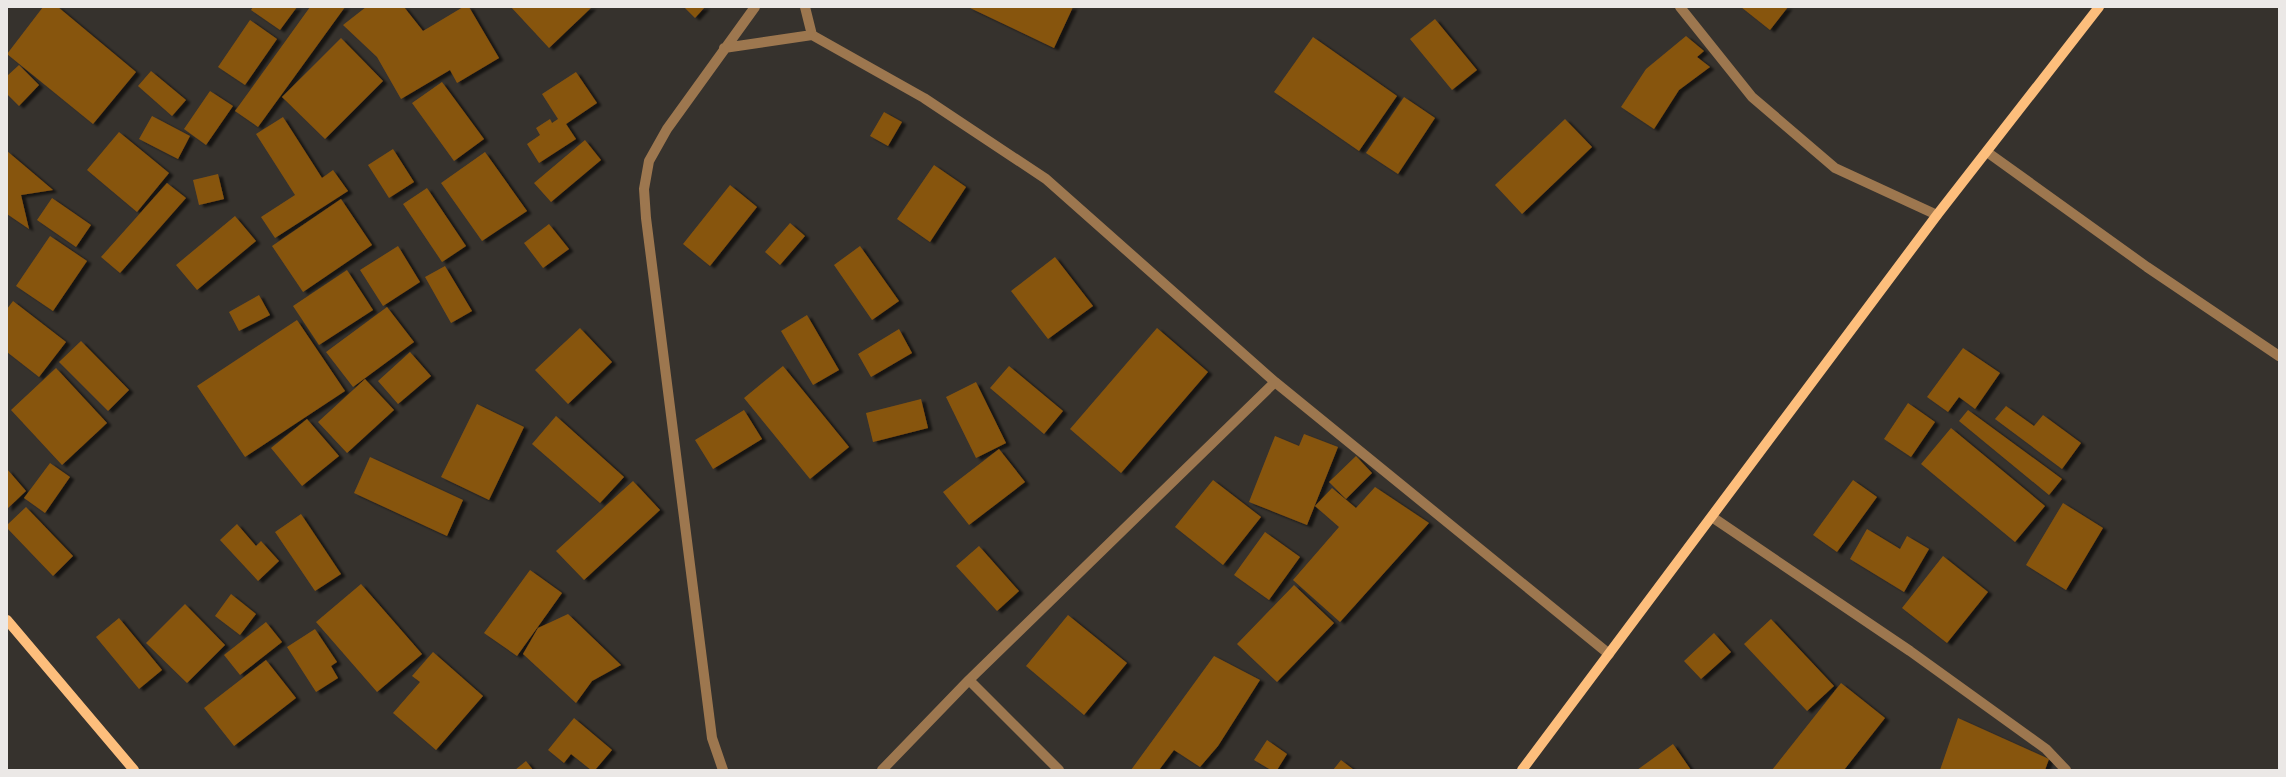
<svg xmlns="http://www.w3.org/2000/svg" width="2286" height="777" font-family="Signika,sans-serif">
  <defs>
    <filter id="shadow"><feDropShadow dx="4.5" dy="2.5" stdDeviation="1" flood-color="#0009"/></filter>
  </defs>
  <rect width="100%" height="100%" fill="#36322d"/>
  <path fill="#875411" filter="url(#shadow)" d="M43 7H58L136 72 93 124 7 54Z
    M253 7H297L280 30 251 10Z
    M310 7H345L258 127 235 111Z
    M366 7H404L423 31 463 7H469L499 58 457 83 450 70 401 99 377 57 343 25Z
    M511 7H592L549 48Z
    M684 7H705L695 18Z
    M968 7H1073L1054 48Z
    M1741 7H1788L1770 30Z
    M1435 19 1477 70 1452 90 1410 39Z
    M250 20 277 39 245 85 218 67Z
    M1686 36 1704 51 1697 57 1710 67 1679 90 1654 129 1621 107 1646 69Z
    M1313 37 1397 96 1359 151 1274 92Z
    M341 38 383 81 325 139 282 97Z
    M19 65 39 85 19 106 7 94V76Z
    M151 71 186 100 172 116 138 86Z
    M576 72 597 103 566 124 576 139 539 163 527 144 540 135 536 128 550 119 552 123 558 119 542 94Z
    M442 82 484 139 454 161 412 103Z
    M210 91 233 106 206 145 184 129Z
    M1404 97 1435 118 1398 174 1366 153Z
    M884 112 902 122 888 146 870 136Z
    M152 116 190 136 178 159 139 139Z
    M283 117 322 178 333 170 348 191 275 238 261 217 295 195 256 134Z
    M1565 119 1592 147 1522 214 1495 185Z
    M119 132 169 173 137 212 87 170Z
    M585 140 601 160 551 202 534 183Z
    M393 149 414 182 389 198 368 165Z
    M7 151 53 190 21 195 29 229 7 214Z
    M485 152 527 211 482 241 441 183Z
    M934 165 966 187 930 242 897 219Z
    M218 174 224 199 199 205 193 180Z
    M167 183 186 198 120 273 101 257Z
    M730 185 757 207 710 266 683 244Z
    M427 188 466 246 442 262 403 204Z
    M52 198 91 225 76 247 37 220Z
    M341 199 372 245 303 292 272 246Z
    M235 216 256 241 197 290 176 265Z
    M790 223 805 236 780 265 765 252Z
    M549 224 569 249 543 268 524 243Z
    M50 236 87 261 53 311 16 286Z
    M398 246 420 282 383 306 360 270Z
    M860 246 899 301 872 320 834 265Z
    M1055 257 1093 306 1048 339 1011 291Z
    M445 266 472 311 451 323 425 277Z
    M347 270 373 310 319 345 293 306Z
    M259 295 270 315 239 331 229 312Z
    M13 301 66 342 39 377 7 352V309Z
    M387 307 414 342 353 387 326 352Z
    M807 315 839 370 813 385 781 331Z
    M297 320 345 391 245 457 197 386Z
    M580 328 612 362 568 404 535 370Z
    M1157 328 1208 372 1121 473 1070 429Z
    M899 329 912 353 871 377 858 354Z
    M81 341 129 390 108 411 59 362Z
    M1963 348 2000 373 1975 409 1959 397 1948 412 1927 397Z
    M410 352 431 376 398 404 378 381Z
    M783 366 849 447 810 479 744 398Z
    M1009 366 1063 411 1044 434 990 388Z
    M56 368 107 423 62 465 11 410Z
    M365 379 394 410 347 453 318 422Z
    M976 382 1006 443 976 458 946 397Z
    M921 399 928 428 873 442 866 413Z
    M1908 403 1935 422 1911 457 1884 439Z
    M477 404 524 427 489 500 441 477Z
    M2006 406 2034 426 2043 415 2081 443 2062 469 1995 419Z
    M744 410 762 439 713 469 695 440Z
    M1968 410 2062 479 2049 495 1959 421Z
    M556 416 624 477 600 503 532 444Z
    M307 419 339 456 302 486 271 448Z
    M1951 428 2045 506 2015 542 1921 464Z
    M1304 434 1338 447 1307 525 1249 502 1275 436 1299 446Z
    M999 449 1025 482 969 525 943 492Z
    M1356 456 1372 473 1346 499 1329 482Z
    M370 457 463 500 447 536 354 493Z
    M50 463 70 477 45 513 24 498Z
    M7 469 26 491 7 509Z
    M1213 480 1261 517 1223 565 1175 527Z
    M1853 480 1877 497 1837 552 1813 535Z
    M633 481 660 510 584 580 556 551Z
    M1375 487 1429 523 1340 622 1293 580 1339 527 1315 506 1332 488 1356 508Z
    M2063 503 2103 528 2066 590 2026 565Z
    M26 507 73 556 53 576 7 528V525Z
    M301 514 341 574 315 591 275 532Z
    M237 524 256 546 261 541 279 561 258 581 220 540Z
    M1867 529 1900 549 1907 536 1929 549 1904 592 1850 559Z
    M1265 532 1300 557 1269 600 1234 575Z
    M979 546 1019 591 997 611 956 566Z
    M1943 556 1988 592 1947 643 1902 608Z
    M530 570 562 593 517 656 484 633Z
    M361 584 422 654 377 692 316 622Z
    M1294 585 1334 623 1277 682 1237 644Z
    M231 594 256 614 240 635 215 616Z
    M185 604 225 645 187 683 146 643Z
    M568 614 621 665 592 681 576 703 523 654 538 628Z
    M1068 615 1127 663 1084 715 1026 666Z
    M119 618 162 670 139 689 96 637Z
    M1771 619 1834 686 1807 711 1744 644Z
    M266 622 282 642 240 675 224 655Z
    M315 629 337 662 331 666 338 678 316 692 287 647Z
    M1714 633 1731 652 1701 679 1684 661Z
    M433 652 483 696 436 750 393 713 420 682 412 676Z
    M1214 656 1260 680 1218 746 1200 767 1174 750 1159 770H1131Z
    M266 660 296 698 234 746 204 708Z
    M1841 683 1885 718 1844 770H1772Z
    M574 718 612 750 595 770H591L571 754 564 763 548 750Z
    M1958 718 2049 759 2045 770H1940Z
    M1267 740 1287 754 1277 770H1271L1254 760Z
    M1673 744 1691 770H1637Z
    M1341 760 1354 770H1333Z
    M526 761 533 770H515Z"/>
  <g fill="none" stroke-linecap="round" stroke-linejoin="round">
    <path stroke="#9d774f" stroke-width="10" d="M805 7 812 35 924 98 1046 179 1275 382 1609 654
      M1680 7 1752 97 1835 168 1937 215
      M724 48 812 35
      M1987 152 2147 267 2279 356
      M1712 517 1910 651 2046 749 2066 770
      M969 680 1059 770
      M723 770 712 738 646 218 644 189 649 161 667 129 755 7
      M882 770 969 680 1275 382"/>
    <path stroke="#fdbe7c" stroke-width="10" d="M7 620 134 770
      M1522 770 1937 215 2099 7"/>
  </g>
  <rect width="2286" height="777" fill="none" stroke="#ebe8e6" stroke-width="16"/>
</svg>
